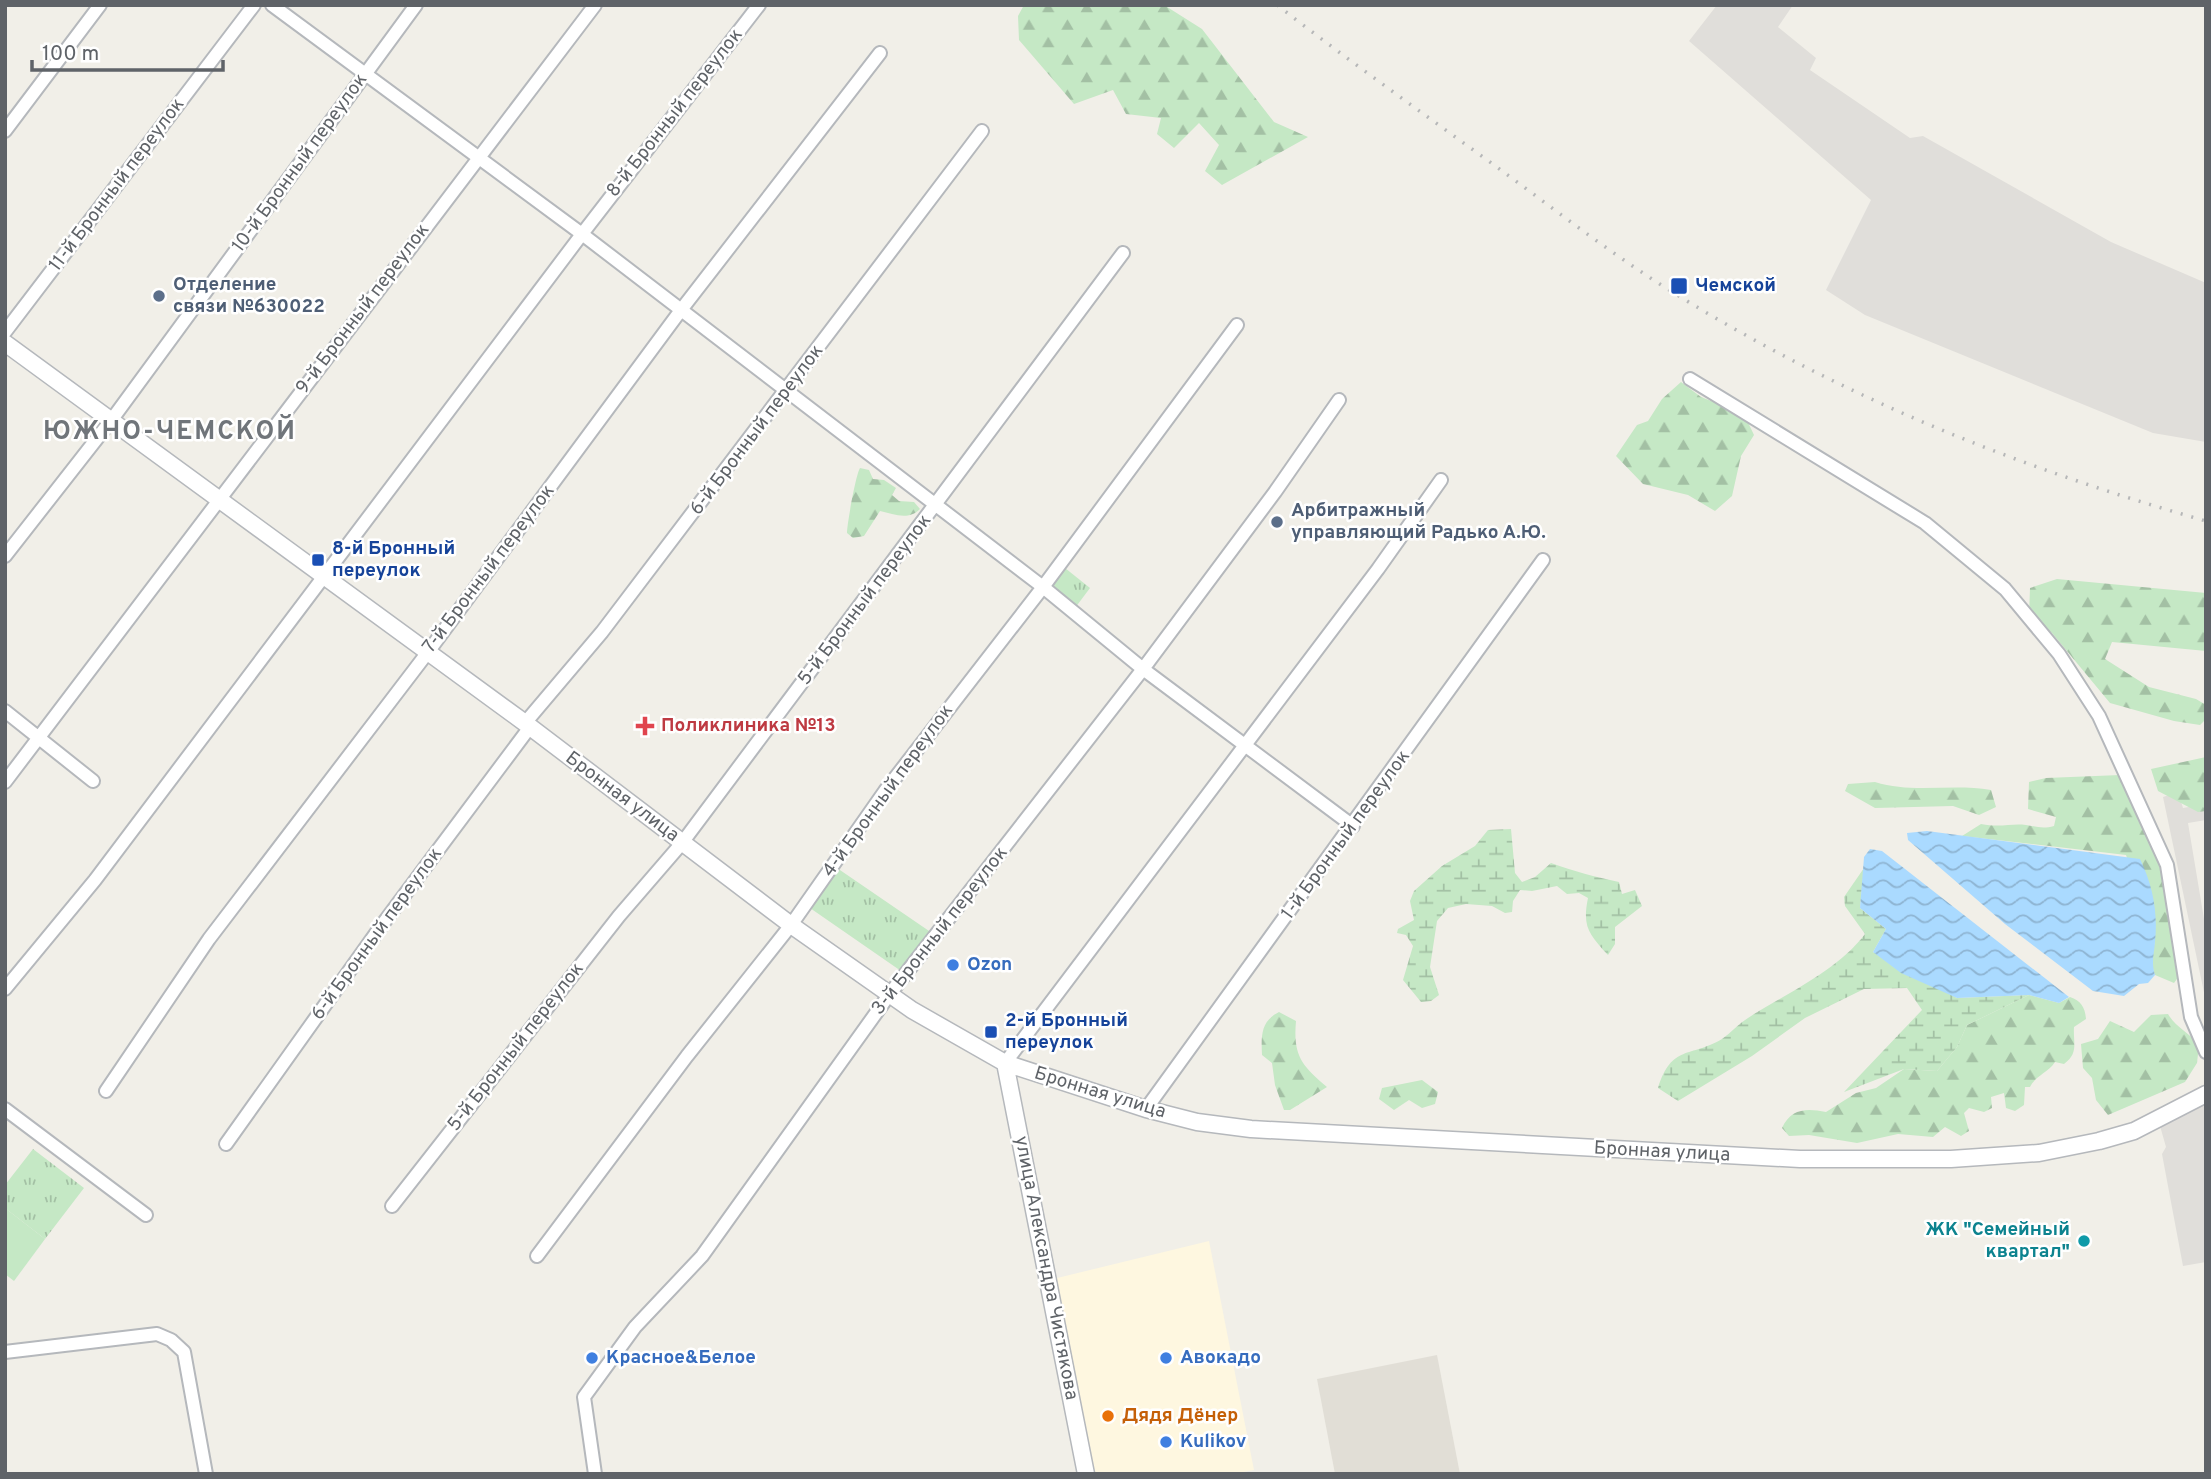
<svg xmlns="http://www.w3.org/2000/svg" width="2211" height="1479" font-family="Overpass,sans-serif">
  <defs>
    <pattern id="grass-tufts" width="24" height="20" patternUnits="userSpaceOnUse" patternTransform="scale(1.75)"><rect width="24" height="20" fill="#c5e8c5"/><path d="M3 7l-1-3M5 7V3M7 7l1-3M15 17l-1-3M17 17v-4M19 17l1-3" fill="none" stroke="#a3c0a4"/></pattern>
    <pattern id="forest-firs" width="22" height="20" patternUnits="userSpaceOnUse" patternTransform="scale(1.75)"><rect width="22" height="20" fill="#c5e8c5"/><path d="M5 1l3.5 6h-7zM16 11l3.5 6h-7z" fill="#a3c0a4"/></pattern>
    <pattern id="wetland-marsh" width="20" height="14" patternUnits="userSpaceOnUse" patternTransform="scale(1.75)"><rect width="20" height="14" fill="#c5e8c5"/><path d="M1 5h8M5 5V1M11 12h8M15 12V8" fill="none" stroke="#a3c0a4"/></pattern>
    <pattern id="water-waves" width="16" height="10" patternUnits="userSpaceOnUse" patternTransform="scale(1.75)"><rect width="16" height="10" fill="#aadaff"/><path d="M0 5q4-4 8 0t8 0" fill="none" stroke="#8eb4d2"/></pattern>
  </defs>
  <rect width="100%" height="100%" fill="#f1efe8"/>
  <path fill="#fef7e0" d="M1209 1241 1254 1470 1233 1474H1087L1049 1280Z"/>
  <path fill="#e0deda" d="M1717 5H1793L1778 27 1816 58 1810 70 1910 138 1923 136 2111 242 2206 283V442L2153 433 1865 315 1826 290 1871 200 1689 41Z
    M2178 792 2183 808 2206 804V820L2188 823 2206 931V1002L2163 797Z
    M2206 1104V1262L2183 1266 2162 1154 2166 1147 2160 1126Z"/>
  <path fill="#e1ded6" d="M1437 1355 1460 1474H1335L1317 1379Z"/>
  <path fill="url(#grass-tufts)" d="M1065 568 1090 588 1075 608 1050 588Z
    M837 868 932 933 901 971 810 908Z
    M33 1149 84 1188 45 1239 5 1208V1185Z"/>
  <path fill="url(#forest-firs)" d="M1024 5H1164L1202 29 1274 122 1308 137 1222 185 1205 171 1219 145 1199 123 1174 148 1157 134 1161 118 1126 114 1113 90 1074 104 1019 40 1018 16Z
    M1681 382 1701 397 1744 414 1754 435 1741 456 1732 496 1715 511 1688 495 1643 484 1616 456 1637 425 1648 421 1662 399Z
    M860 468 869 470 873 479 884 480 896 488 892 495 899 501 914 502 920 509C908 521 894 514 880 511L864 536 853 538 847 533C847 524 856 474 860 468Z
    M2057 579 2206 593V651L2112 642 2105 659 2149 687 2196 699 2206 705V719L2200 725 2174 721 2110 703 2052 633 2029 616 2030 588Z
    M2206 757V811L2198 812 2158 791 2151 769Z
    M2120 775 2166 879 2182 972 2174 983 2155 975 2151 963 2155 940 2126 855 1962 836 1981 824C2001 828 2011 823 2026 825 2038 827 2043 829 2054 826L2056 817 2028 809 2029 782 2046 778Z
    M1875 782C1913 794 1952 783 1991 790L1996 807 1979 815 1953 806 1875 808 1845 791 1848 784Z
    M2029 995 2059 1003 2070 997C2081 1001 2085 1007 2086 1019L2074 1027C2073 1043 2079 1053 2064 1064L2055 1062C2048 1073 2036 1075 2030 1087H2025L2024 1105 2015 1111 2006 1108 2004 1093 1991 1097 1992 1108 1984 1112 1969 1108 1964 1113 1969 1131 1961 1136 1945 1127 1933 1137 1898 1134 1857 1143 1809 1135 1789 1136 1782 1128C1791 1108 1807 1108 1826 1112L1856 1093 1876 1088 1904 1069 1937 1071 1957 1047 1967 1025Z
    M1279 1012 1296 1021C1293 1055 1301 1065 1327 1087L1290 1110H1284L1275 1085 1272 1063 1262 1055C1261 1035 1261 1021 1279 1012Z
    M2168 1014C2176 1028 2189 1032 2199 1045L2197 1063 2185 1082 2108 1115 2096 1100 2092 1078 2083 1068 2081 1044 2098 1039 2110 1021 2134 1032 2151 1015Z
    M1422 1080 1438 1092 1435 1104 1422 1108 1409 1100 1394 1110 1379 1099 1382 1088Z"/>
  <path fill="url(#wetland-marsh)" d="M1511 829 1515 873 1522 882 1535 877 1551 863C1574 871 1595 877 1619 882L1622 894 1635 890 1642 906 1615 927V944L1608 955C1589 934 1582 927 1588 898L1579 893 1567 894 1557 886 1532 891 1520 890 1513 901 1512 912 1505 913 1492 906 1466 904 1448 908 1437 921 1430 967 1439 995 1431 1001 1421 1002 1403 980 1413 946 1406 935 1397 933 1398 929 1414 920 1410 901 1414 891 1442 866 1475 846 1488 830Z
    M1864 868 1860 908 1886 929 1873 952 1957 998 2029 995 1967 1025 1957 1047 1937 1071 1904 1069 1844 1092 1922 1010 1907 988 1864 989 1805 1018 1752 1056 1678 1101 1658 1088C1672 1044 1690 1058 1722 1039 1731 1033 1738 1024 1748 1018 1787 993 1837 971 1865 934L1845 906 1844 897Z"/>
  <path fill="#c5e8c5" d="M5 1208 45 1239 14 1281 5 1274Z"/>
  <path fill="url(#water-waves)" d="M1927 831 2140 859C2153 886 2158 912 2155 942 2154 955 2151 962 2155 975L2148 983 2139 984 2124 996 2093 991 2005 924 1908 840 1907 833Z
    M1870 849 1882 851 2069 997 2059 1003 2029 995 1957 998 1901 973 1873 952 1886 929 1860 908 1864 857Z"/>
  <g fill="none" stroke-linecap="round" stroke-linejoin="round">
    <defs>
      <path id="minor" d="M272 5 582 234 1043 587 1143 669 1353 826
        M5 131 100 5
        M5 332 254 5
        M1690 379 1925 523 2005 589 2059 654 2099 716 2167 865 2191 1017 2206 1052
        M5 556 113 418 416 5
        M5 711 93 781
        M525 723 602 632 982 131
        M5 782 595 5
        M5 989 95 880 582 234 759 5
        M1005 1063 1378 569 1441 480
        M106 1091 209 939 428 652 681 310 880 53
        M5 1109 146 1215
        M1146 1109 1543 560
        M226 1144 382 925 530 727
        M392 1206 619 916 682 843 1123 253
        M537 1256 687 1056 791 925 885 791 1043 587 1237 325
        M5 1352 157 1334 171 1340 184 1352 206 1474
        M595 1474 584 1397 635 1327 702 1256 889 995 1143 669 1275 492 1339 400"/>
      <path id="tertiary" d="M5 343 525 723 791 925 912 1010 1005 1063 1146 1109 1197 1122 1251 1129 1800 1159H1951L2039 1153 2099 1141 2134 1131 2206 1094
        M1005 1063 1086 1474"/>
    </defs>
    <use href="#minor" stroke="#b5b8bc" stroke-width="16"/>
    <use href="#tertiary" stroke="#b5b8bc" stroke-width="19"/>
    <use href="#minor" stroke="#fff" stroke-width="12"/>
    <use href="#tertiary" stroke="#fff" stroke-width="16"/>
    <path stroke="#b6b7b8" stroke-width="3.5" stroke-dasharray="2 9" stroke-linecap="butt" d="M1277 5C1348 60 1421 112 1494 165 1553 208 1611 254 1674 293 1842 397 2016 467 2206 521"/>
  </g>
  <g fill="#1a4fb4" stroke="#fff" stroke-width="2.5">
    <rect x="1670" y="277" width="18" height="18" rx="3.5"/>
    <rect x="311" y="553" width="14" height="14" rx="3.5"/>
    <rect x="984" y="1025" width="14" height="14" rx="3.5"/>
  </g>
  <g fill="#5c6f8a" stroke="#fff" stroke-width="2.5">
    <circle cx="159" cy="296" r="7"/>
    <circle cx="1277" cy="522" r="7"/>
  </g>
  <path fill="#e0444e" stroke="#fff" stroke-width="2.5" d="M641.5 715.5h7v7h7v7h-7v7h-7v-7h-7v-7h7z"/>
  <g fill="#3f7fe0" stroke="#fff" stroke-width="2.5">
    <circle cx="953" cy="965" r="7"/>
    <circle cx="592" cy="1358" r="7"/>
    <circle cx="1166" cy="1358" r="7"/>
    <circle cx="1166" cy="1442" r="7"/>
  </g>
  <circle fill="#0f9aa8" stroke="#fff" stroke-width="2.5" cx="2084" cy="1241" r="7"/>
  <circle fill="#e8710a" stroke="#fff" stroke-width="2.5" cx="1108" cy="1416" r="7"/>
  <g text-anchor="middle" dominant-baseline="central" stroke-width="5" stroke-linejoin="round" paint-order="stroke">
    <g font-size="19" fill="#5f6368" stroke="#fff">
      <text transform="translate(675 113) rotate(-52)">8-й Бронный переулок</text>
      <text transform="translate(300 163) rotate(-54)">10-й Бронный переулок</text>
      <text transform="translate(117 185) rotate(-53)">11-й Бронный переулок</text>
      <text transform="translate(363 309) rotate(-53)">9-й Бронный переулок</text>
      <text transform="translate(757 430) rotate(-53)">6-й Бронный переулок</text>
      <text transform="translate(489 569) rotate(-53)">7-й Бронный переулок</text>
      <text transform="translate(865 600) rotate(-53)">5-й Бронный переулок</text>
      <text transform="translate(888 791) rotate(-54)">4-й Бронный переулок</text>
      <text transform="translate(622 797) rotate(37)">Бронная улица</text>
      <text transform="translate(1346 835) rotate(-54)">1-й Бронный переулок</text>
      <text transform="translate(940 931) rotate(-52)">3-й Бронный переулок</text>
      <text transform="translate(377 934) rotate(-54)">6-й Бронный переулок</text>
      <text transform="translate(516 1047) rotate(-52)">5-й Бронный переулок</text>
      <text transform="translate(1100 1093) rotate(17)">Бронная улица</text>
      <text transform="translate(1662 1152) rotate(3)">Бронная улица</text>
      <text transform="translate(1046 1268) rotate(79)">улица Александра Чистякова</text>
    </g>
    <g font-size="19" font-weight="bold" fill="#4e5e75" stroke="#fff" text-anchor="start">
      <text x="173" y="285">Отделение<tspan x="173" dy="22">связи №630022</tspan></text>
      <text x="1291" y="511">Арбитражный<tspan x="1291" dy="22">управляющий Радько А.Ю.</tspan></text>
    </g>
    <g font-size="19" font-weight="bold" fill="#164399" stroke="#fff" text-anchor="start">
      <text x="1695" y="286">Чемской</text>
      <text x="332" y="549">8-й Бронный<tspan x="332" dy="22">переулок</tspan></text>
      <text x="1005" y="1021">2-й Бронный<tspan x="1005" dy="22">переулок</tspan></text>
    </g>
    <g font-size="19" font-weight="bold" fill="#be3a42" stroke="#fff" text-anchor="start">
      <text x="661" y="726">Поликлиника №13</text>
    </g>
    <g font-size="19" font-weight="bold" fill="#366cbe" stroke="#fff" text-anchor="start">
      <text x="967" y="965">Ozon</text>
      <text x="606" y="1358">Красное&amp;Белое</text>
      <text x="1180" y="1358">Авокадо</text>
      <text x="1180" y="1442">Kulikov</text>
    </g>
    <g font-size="19" font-weight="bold" fill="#0d838f" stroke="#fff" text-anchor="end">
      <text x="2070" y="1230">ЖК "Семейный<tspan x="2070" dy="22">квартал"</tspan></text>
    </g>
    <g font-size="19" font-weight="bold" fill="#c56008" stroke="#fff" text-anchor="start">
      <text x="1122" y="1416">Дядя Дёнер</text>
    </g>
    <g font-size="26" font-weight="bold" letter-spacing="2" fill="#70757a" stroke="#fff">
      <text x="170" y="432">ЮЖНО-ЧЕМСКОЙ</text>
    </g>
  </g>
  <rect width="2211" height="1479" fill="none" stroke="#5f6368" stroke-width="14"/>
  <path d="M32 60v10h191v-10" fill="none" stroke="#5f6368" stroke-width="3.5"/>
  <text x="42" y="60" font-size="21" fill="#5f6368" stroke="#ffffff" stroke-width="5" paint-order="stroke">100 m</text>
</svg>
